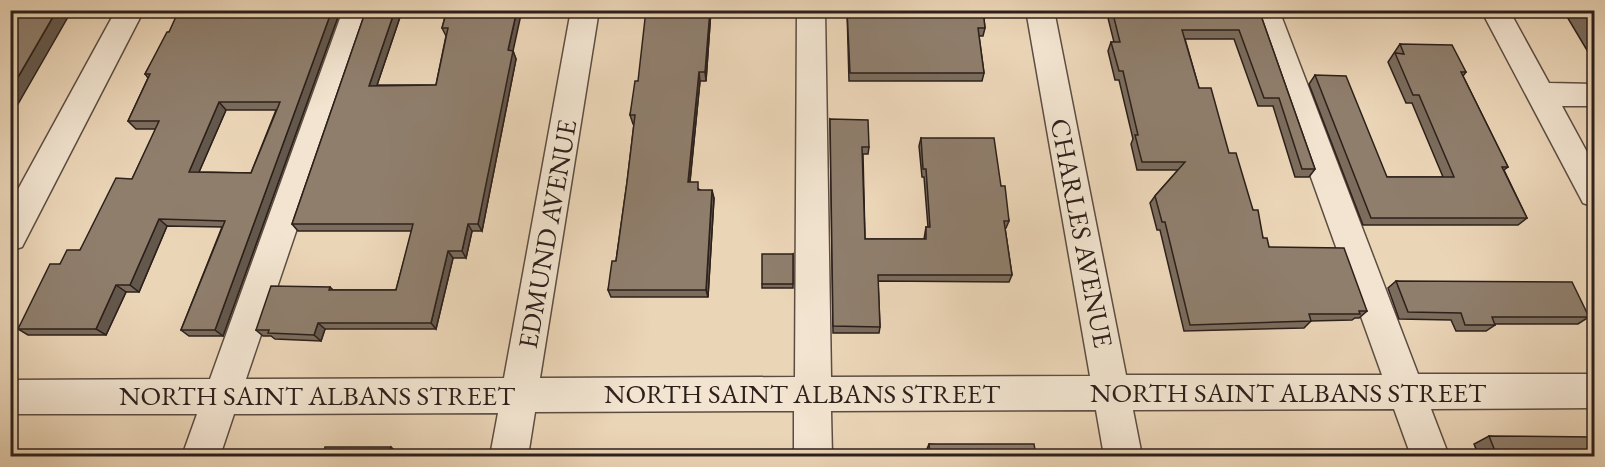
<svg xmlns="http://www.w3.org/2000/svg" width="1605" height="467" font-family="'EB Garamond',serif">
  <rect width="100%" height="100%" fill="#ebd5b7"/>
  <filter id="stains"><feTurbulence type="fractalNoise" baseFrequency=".00333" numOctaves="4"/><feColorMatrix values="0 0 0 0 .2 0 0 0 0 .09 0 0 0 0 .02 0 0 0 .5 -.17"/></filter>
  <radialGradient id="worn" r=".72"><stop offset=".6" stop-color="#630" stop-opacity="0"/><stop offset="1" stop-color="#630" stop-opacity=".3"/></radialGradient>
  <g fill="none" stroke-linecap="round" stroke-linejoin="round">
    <defs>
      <path id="minor" d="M116 10H144L22 247 10 251V204Z
        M343 10H371L246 379 504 378 571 10H599L540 378 795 377 797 10H825L831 377 1090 376 1026 10H1054L1126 375H1382L1251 10H1279L1418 374H1594V408L1431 409 1449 456H1411L1394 409 1133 410 1142 456H1104L1096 410 831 411 832 456H794V411L535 412 528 456H490L498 413 234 414 220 456H182L197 414H10V380L210 379Z
        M1481 10H1509L1549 83 1594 84V106H1562L1594 165V207L1583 203Z"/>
    </defs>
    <use href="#minor" stroke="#5c4d42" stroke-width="3"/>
    <use href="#minor" fill="#f2e4d0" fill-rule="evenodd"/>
  </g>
  <path fill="#7b6c5d" stroke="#2c201b" stroke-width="1.5" fill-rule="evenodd" d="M366 10H397L400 17 377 85H436L446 36 442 28 447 10 513 51 516 59 482 231H472L466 258H453L436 329H325L321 341 275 339 271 336H263L256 330 330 287 333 290H396L412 231H298L292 224Z
    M711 10 706 81H700L690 182 700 190 714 198 708 297H611L608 290 616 261 627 182 634 124H633L630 115 638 81Z
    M847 10H983L985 28 983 36H979L984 73 982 81H849Z
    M1106 10H1259L1315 169 1309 177H1295L1273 106H1258L1234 39H1185L1199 88 1253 210 1263 238 1269 247 1367 311 1359 318H1355L1352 320 1311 321 1304 328 1184 331 1160 230H1157L1150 203 1155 196 1178 170H1137L1131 144 1133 139 1119 80H1115L1108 51 1111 42H1114Z
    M1563 10H1594V62Z
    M338 17 223 336H189L181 330 222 227 167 226 139 292H126L106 335H28L18 329 60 264 80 250 132 179 156 129H136L128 121 148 78 145 74 169 32ZM226 110H276L251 173 199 172Z
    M1400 44 1466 72 1463 76 1508 167 1504 170 1527 218 1518 225H1363L1309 84 1315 75 1387 177H1443L1412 103H1406L1388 62Z
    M830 119 869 147 868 154H863L865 239H924L926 227H928L924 177H922L919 146 921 138 1001 186 1009 221 1006 228H1005L1012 275 1009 282 878 281 880 327 879 333H833Z
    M793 254V288H762V284Z
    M1396 281 1589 317 1578 324H1495V325L1486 331H1456L1451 320 1399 319 1388 288Z
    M1489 436 1594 456H1479L1474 444Z
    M929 444 1036 456H927V449Z"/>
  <path fill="#64584c" stroke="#2c201b" stroke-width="1.5" d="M57 10H72L10 118V91Z
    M332 10H334L338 17 223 336 215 330Z
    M395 10H397L400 17 374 94 369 86Z
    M517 10H522L513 51 516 59 482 231 478 224 508 50Z
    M710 10H711L706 81 705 72Z
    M699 72 700 81 689 190 688 182Z
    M219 102 226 110 196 179 189 172Z
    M10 124 14 127 10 133Z
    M712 190 714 198 708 297 706 290Z
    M159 219 167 226 139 292 130 285Z
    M468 224 472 231 466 258 462 251Z
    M448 251 453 258 436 329 431 323Z
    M116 285 126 292 106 335 96 329Z
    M318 323 325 329 321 341 314 335Z
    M391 447 398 453 397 456H389Z
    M57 450 69 455V456H54Z"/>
  <path fill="#8f7e6c" stroke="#2c201b" stroke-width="1.5" fill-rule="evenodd" d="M10 10H57L10 91Z
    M179 10H332L215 330H181L225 221 159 219 130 285H116L96 329H18L50 264H60L67 250H80L116 178 132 179 159 121H128L150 74H145L167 32H169ZM219 102H280L251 173 189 172Z
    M366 10H395L369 86 436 85 448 28H442L447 10H517L508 50 513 51 478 224H468L462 251H448L431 323H318L314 335 268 333 269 330H256L271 286 330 287 329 290H396L413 224H292Z
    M646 10H710L705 72H699L688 182H698V190H712L706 290H608L612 261H616L627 182 635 115H630L635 81H638Z
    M847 10H983L985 28H978L984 73H850Z
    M1112 10H1259L1315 169H1302L1279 98H1264L1239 30H1182L1199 88H1211L1229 153H1236L1253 210H1258L1263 238H1267L1269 247 1344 248 1367 311H1359L1360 314H1309L1311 321 1190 325 1165 222H1162L1155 196 1185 162H1142L1135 135H1138L1123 71H1119L1111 42H1120Z
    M1583 10H1594V28Z
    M1400 44 1452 45 1466 72H1461L1508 167H1502L1527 218H1371L1315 75 1346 76 1387 177H1454L1419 95H1413L1395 53 1404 54Z
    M830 119 868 120 869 147H862L865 239H926V227H930L926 169H923L921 138H994L1001 186H1005L1009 221H1004L1012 275H878L880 327 833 326Z
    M762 254H793V284H762Z
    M1396 281 1572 282 1589 317H1492L1495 325H1465L1461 313 1408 312Z
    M1489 436 1594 437V456H1497Z
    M929 444H1034L1036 456H930Z
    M325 447H391L389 456H403H323Z
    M57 450 54 456H10V451Z
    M1229 453H1324L1325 456H1230Z
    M588 455 666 456H588Z"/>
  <g text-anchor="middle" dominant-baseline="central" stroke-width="4.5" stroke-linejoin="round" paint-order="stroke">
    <g font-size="27" fill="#2c201b" stroke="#f2e4d0">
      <text transform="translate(1082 233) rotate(79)">CHARLES AVENUE</text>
      <text transform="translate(547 234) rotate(-80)">EDMUND AVENUE</text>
      <text x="1288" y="392">NORTH SAINT ALBANS STREET</text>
      <text x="802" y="393">NORTH SAINT ALBANS STREET</text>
      <text x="317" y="395">NORTH SAINT ALBANS STREET</text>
    </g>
  </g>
  <rect width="1605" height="467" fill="none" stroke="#ebd5b7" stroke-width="36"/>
  <rect x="12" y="12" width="1581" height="443" fill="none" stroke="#2c201b" stroke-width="3"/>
  <rect x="18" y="18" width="1569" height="431" fill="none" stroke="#2c201b" stroke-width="1.5"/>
  <rect width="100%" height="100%" filter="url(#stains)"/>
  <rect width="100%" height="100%" fill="url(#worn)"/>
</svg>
